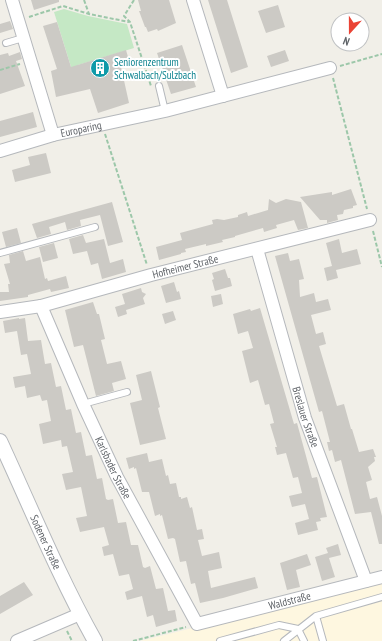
<svg xmlns="http://www.w3.org/2000/svg" width="382" height="641" font-family="'PT Sans Narrow',sans-serif">
  <rect width="100%" height="100%" fill="#f1efe8"/>
  <path fill="#fef7e0" d="M382 581V641H140Z"/>
  <path fill="#c5e8c5" d="M64 9 88 16 127 24 134 48 78 65 72 70 54 12Z"/>
  <path fill="#cccac5" d="M31 0H59V2L34 10Z
    M138 0H169L176 23 158 31 157 29 148 32 146 27H145L139 11H141Z
    M208 0H227L248 67 231 73Z
    M278 5 285 27 266 33 258 11Z
    M10 21 13 29 0 33V24Z
    M57 22 71 67 126 50 130 64 121 67 129 103 98 113 90 89 56 97 51 71 57 69 43 26Z
    M182 45 196 87 171 94 157 53Z
    M285 50 289 61 271 67 267 56Z
    M20 52 22 59 16 61 25 86 0 94V55L8 53 9 56Z
    M33 112 37 127 0 137V121Z
    M46 153 51 173 15 182 12 170 30 165 28 157Z
    M351 189 357 205 353 206V208L344 210 343 214 337 215 338 220 327 223V220H320L300 197 332 192V195Z
    M269 199 276 203 286 199 301 202 308 228 298 230 294 220 276 225 277 228 264 232 263 228 235 236V237L222 240 223 242 206 246V244L185 249 186 252 181 253V254L159 260 156 247 182 240 180 233 213 224 212 220 217 219 224 220 238 217V215L247 212 248 216 268 210Z
    M112 202 123 242 108 246 100 215 80 220 81 226 67 230 65 222 49 227 51 234 37 238 32 224Z
    M17 228 21 243 6 247 2 232Z
    M83 235 86 243 104 239 110 263 123 259 126 272 102 279 98 263 91 265 87 251 73 254 69 239Z
    M339 239 342 253 357 249 361 264 336 270 338 278 327 281 324 268 332 266 326 243Z
    M54 243 58 258 43 262 39 247Z
    M23 251 26 261 40 257 45 279 47 278 48 281 66 276 69 288 51 292 50 289 28 295V297L0 301V292H9L8 284H10L4 264 10 263 9 255Z
    M288 253 290 261 299 259 304 279 299 280 300 297 314 293 316 302 328 299 331 310 311 315 316 334 323 332 326 344 319 346 337 406 344 404 351 429H352L359 452 373 449 376 457H374L375 461 368 467 372 480 366 482 370 499 377 497 382 516V544H379L371 512 355 514 341 460 335 462 332 450 329 451 327 442H330L322 411 319 412 275 256Z
    M225 269 228 278H230L232 286 215 291 212 280 214 279 212 273Z
    M174 282 177 292 179 291 181 299 166 303 161 286Z
    M141 288 142 292 146 294 143 298 145 304 126 310 127 314 118 317 115 307 125 304 122 294Z
    M221 294 223 304 213 307 211 296Z
    M93 302 97 314H99L105 339 101 340 107 364 121 361 126 379 112 383 114 391 96 396 83 345 74 347 65 310Z
    M260 308 294 424 297 423 312 478 317 477 327 517 320 518 321 521 316 522 318 530 298 535 295 523 309 519 305 504 292 507 289 496 302 493 298 477 293 478 286 453 277 455 275 447H277L270 424 274 423 269 404 265 405 258 380 250 383 242 351 253 348 248 331 238 334 233 314 250 309 251 311Z
    M173 311 176 320 165 324 162 314Z
    M19 318V319L25 318 28 341 41 340 45 364 51 363 56 387 61 386 66 410 71 409 76 433 81 432 86 456 92 455 97 479 102 478 106 499 108 500 113 499 118 523 126 522 131 545H138L143 567 145 568 150 566 156 589 163 588 168 611 175 610 177 621 156 627 153 615 147 617 142 596 127 600 125 592 133 589 129 574 119 576 113 554 104 556 102 547 109 545 104 527 80 532 76 518 87 516 81 487 66 490 62 474 73 472 67 446 62 447 61 440 43 444 39 424 51 421 47 400 42 401 40 395 27 398 25 386 15 388 13 377 31 374 27 354 21 355 17 331 5 333 3 321Z
    M151 371 160 407 158 408 166 439 140 445 130 403 142 400 136 375Z
    M147 453 149 462 162 459 166 476 168 475 170 484 176 483 179 497H181V499L187 497 190 508 192 507 197 530 202 529 204 539 198 540 202 556 219 552 222 568 208 571 211 588 255 577 258 588 223 598 200 603 195 583 191 584 186 561 180 562 175 539 173 538 168 539 162 515 160 516V514L155 516 149 492H142L136 468 134 469V467L129 469 126 458Z
    M338 544 341 555 329 558 335 577 322 581 315 557 328 553 326 548Z
    M307 554 311 565 296 570 300 587 287 590 280 563Z
    M24 582 33 595 0 614V596Z"/>
  <g fill="none" stroke-linecap="round" stroke-linejoin="round">
    <defs>
      <path id="service" d="M6 43 23 38
        M159 86 165 111
        M0 253 95 227
        M83 404 127 392
        M316 616 323 641
        M220 641 279 625 298 629 304 641
        M284 641 316 616 382 597"/>
      <g id="minor">
        <path d="M12 0 53 135"/>
        <path d="M193 0 223 96"/>
        <path id="s1" d="M0 151 53 135 165 111 330 68"/>
        <path id="s2" d="M257 249 305 418 366 581"/>
        <path id="s3" d="M41 306 83 404 117 477 197 624 382 577"/>
        <path id="s4" d="M0 312 41 306 151 275 370 220"/>
        <path d="M17 641 80 614"/>
      </g>
      <g id="tertiary">
        <path id="s5" d="M0 441C31 508 59 577 95 641"/>
      </g>
    </defs>
    <use href="#service" stroke="#b5b8bc" stroke-width="8"/>
    <use href="#minor" stroke="#b5b8bc" stroke-width="14"/>
    <use href="#tertiary" stroke="#b5b8bc" stroke-width="16"/>
    <path stroke="#9cc7a9" stroke-width="2" stroke-dasharray="4 2" stroke-linecap="butt" d="M84 0 89 14
      M134 0 124 16 130 22 151 86
      M29 17 63 6 89 14 129 22
      M340 66 382 54
      M0 70 20 64
      M333 78 367 209
      M105 134 147 265
      M373 231 382 267
      M67 631 72 641
      M133 641 186 627"/>
    <use href="#service" stroke="#fff" stroke-width="6"/>
    <use href="#minor" stroke="#fff" stroke-width="12"/>
    <use href="#tertiary" stroke="#fff" stroke-width="14"/>
  </g>
  <defs>
    <symbol id="building-disc" viewBox="-11 -11 22 22"><circle r="9.5" fill="#0f9aa8" stroke="#fff"/><path d="M-4-6H4V6H1V3H-1V6H-4ZM-2.5-4.3h1.7v1.8h-1.7ZM.8-4.3h1.7v1.8H.8ZM-2.5-1h1.7V.8h-1.7ZM.8-1h1.7V.8H.8Z" fill="#fff"/></symbol>
  </defs>
  <g fill-rule="evenodd">
    <use href="#building-disc" x="89" y="57" width="22" height="22"/>
  </g>
  <g text-anchor="middle" dominant-baseline="central" stroke-width="4" stroke-linejoin="round" paint-order="stroke">
    <g font-size="11" fill="#0d838f" stroke="#fff" text-anchor="start">
      <text x="114" y="62">Seniorenzentrum<tspan x="114" dy="13">Schwalbach/Sulzbach</tspan></text>
    </g>
    <g font-size="11" fill="#5f6368" stroke="#fff">
      <text stroke="none"><textPath href="#s1" startOffset="84">Europaring</textPath></text>
      <text stroke="none"><textPath href="#s4" startOffset="191">Hofheimer Straße</textPath></text>
      <text stroke="none"><textPath href="#s2" startOffset="175">Breslauer Straße</textPath></text>
      <text stroke="none"><textPath href="#s3" startOffset="177">Karlsbader Straße</textPath></text>
      <text stroke="none"><textPath href="#s5" startOffset="111">Sodener Straße</textPath></text>
      <text stroke="none"><textPath href="#s3" startOffset="450">Waldstraße</textPath></text>
    </g>
  </g>
  <g transform="translate(350 32) rotate(201)"><circle r="19" fill="#ffffff" stroke="#bfc1c3"/>
  <path d="M0-3L7 15L0 10L-7 15Z" fill="#ea4335"/>
  <text y="-6" font-size="11" font-weight="bold" text-anchor="middle" fill="#5f6368">N</text>
  </g>
</svg>
